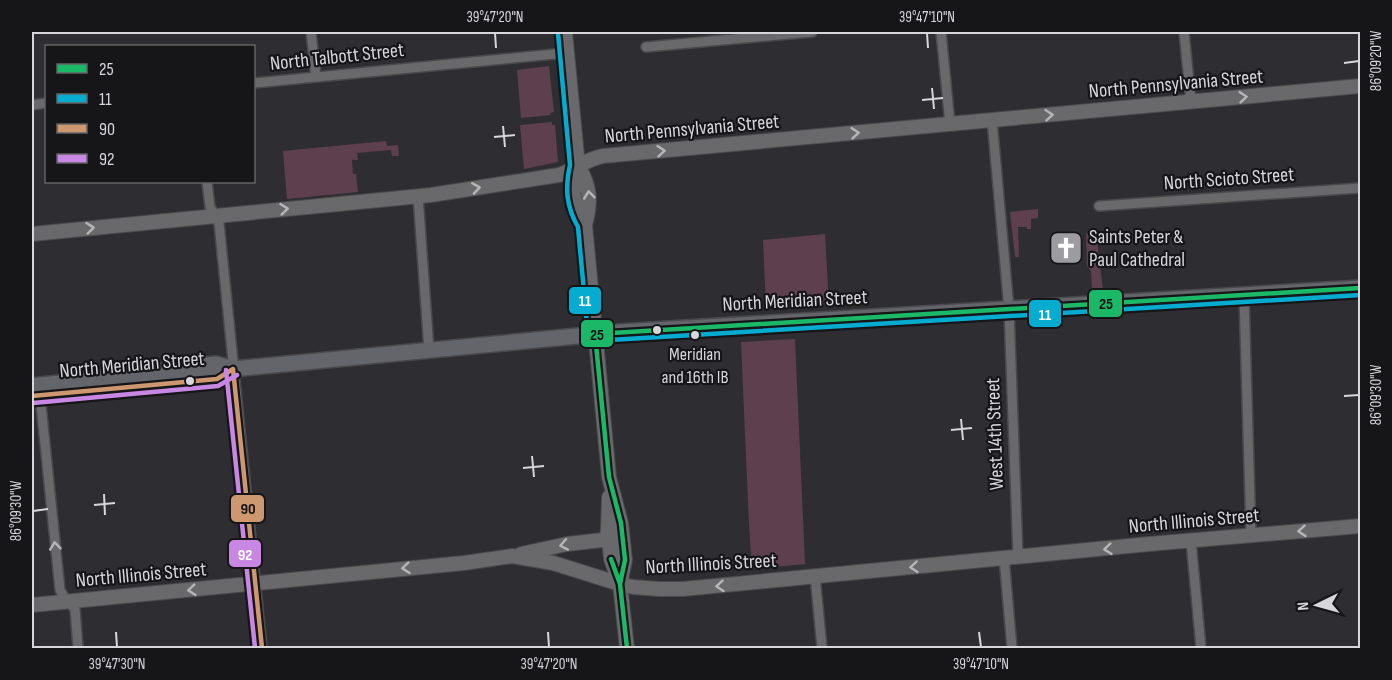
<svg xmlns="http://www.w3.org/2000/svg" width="1392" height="680" font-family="'Sofia Sans Condensed',sans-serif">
  <rect width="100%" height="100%" fill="#2e2e32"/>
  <path fill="#5e3f4e" d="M549 66 554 112 550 113 551 115 521 118 517 70Z
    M552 122V125H555L558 162 524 169 520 125Z
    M386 141 387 146 398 145 399 156H392L391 150 357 153 358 160H352L353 174H356L358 192 287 199 283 151Z
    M1038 209V218L1031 219V229H1027V227H1018L1019 257H1016L1015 256 1010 212Z
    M1096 232 1103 290 1092 289 1091 271 1087 266 1086 235 1087 233Z
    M825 234 829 305 766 308 763 240Z
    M795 339 805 564 752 569 749 524 741 342Z"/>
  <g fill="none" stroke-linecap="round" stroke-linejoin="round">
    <defs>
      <path id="street" d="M311 32 316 77
        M941 32 950 124
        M1184 32 1191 102
        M646 47 812 32
        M254 83 566 53
        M32 105 46 103
        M992 120 1009 309 1018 557
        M207 182 210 207 219 223 262 648
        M418 196 429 350
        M1099 206 1360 188
        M1244 296 1251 535
        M40 395 60 590 64 597 75 609 78 648
        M1191 541 1201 648
        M1004 558 1012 648
        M815 576 822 648"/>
      <path id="secondary" d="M565 32 578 166C571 191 572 203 585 225L609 477 621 523 625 560 620 584
        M578 166C591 186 591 203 585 225
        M32 234 431 195 559 175C574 170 586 159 603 156L1360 86
        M609 497 608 529 611 559 620 584 627 648
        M521 554 567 544 603 540 607 537 608 529
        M32 605 464 563 512 556 553 563 620 584 633 587 659 589H683L1149 544 1360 526"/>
      <path id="primary" d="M32 386 116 377 195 366 216 364 233 369 619 332 1360 288
        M103 388 217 379 233 369"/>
    </defs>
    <use href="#street" stroke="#49494c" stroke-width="12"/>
    <use href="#secondary" stroke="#49494c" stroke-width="16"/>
    <use href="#primary" stroke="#49494c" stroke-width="18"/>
    <use href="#street" stroke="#69696b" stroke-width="9"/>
    <use href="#secondary" stroke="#69696b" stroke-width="14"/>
    <use href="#primary" stroke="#63656a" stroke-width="15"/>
    <defs>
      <path id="bus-1" d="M611 559 620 584 627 648
        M620 584 625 560 621 523 609 477 595 334 1360 288"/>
      <path id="bus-2" d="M558 33 570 165C565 188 566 206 578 227L588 335 589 339 593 341 1360 295"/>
      <path id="bus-3" d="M233 369 262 648
        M32 396 217 379 233 369"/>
      <path id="bus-4" d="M226 370 255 648
        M33 403 218 386 237 375"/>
    </defs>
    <use href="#bus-1" stroke="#161518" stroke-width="9"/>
    <use href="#bus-2" stroke="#161518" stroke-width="9"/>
    <use href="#bus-3" stroke="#161518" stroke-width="9"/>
    <use href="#bus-4" stroke="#161518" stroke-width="9"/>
    <use href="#bus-1" stroke="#1ab867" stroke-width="4.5"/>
    <use href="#bus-2" stroke="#06acd0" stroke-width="4.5"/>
    <use href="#bus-3" stroke="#cd976f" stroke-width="4.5"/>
    <use href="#bus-4" stroke="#c787e3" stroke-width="4.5"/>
  </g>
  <defs><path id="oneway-chevron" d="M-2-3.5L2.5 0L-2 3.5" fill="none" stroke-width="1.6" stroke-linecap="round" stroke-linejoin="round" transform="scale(1.5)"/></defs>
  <g stroke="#b6b6b9">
    <use href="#oneway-chevron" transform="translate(1243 97) rotate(-5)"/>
    <use href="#oneway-chevron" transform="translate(1049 115) rotate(-5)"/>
    <use href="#oneway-chevron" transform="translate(855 133) rotate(-5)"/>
    <use href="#oneway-chevron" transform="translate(661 151) rotate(-5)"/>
    <use href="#oneway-chevron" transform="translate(476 188) rotate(-9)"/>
    <use href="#oneway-chevron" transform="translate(589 195) rotate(-96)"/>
    <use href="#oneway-chevron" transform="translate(284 209) rotate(-6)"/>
    <use href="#oneway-chevron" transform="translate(90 228) rotate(-6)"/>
    <use href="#oneway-chevron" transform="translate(1302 531) rotate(175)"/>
    <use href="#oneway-chevron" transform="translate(564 545) rotate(169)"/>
    <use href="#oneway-chevron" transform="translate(55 546) rotate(-96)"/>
    <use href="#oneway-chevron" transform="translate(1108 549) rotate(174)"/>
    <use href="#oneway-chevron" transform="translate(914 567) rotate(175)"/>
    <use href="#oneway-chevron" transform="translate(406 568) rotate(174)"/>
    <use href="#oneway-chevron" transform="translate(720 586) rotate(175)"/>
    <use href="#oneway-chevron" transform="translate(192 590) rotate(174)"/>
  </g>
  <path fill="none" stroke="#d7d7db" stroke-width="2" d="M495 33 496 48M927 33 928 48M1344 63 1359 61M932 88 934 109M922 100 943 98M503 126 505 147M494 137 515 135M1344 396 1359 395M961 419 963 440M951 430 972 428M532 456 534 477M523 468 544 466M104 494 105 515M94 505 115 503M33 511 48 509M116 632 117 647M548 632 549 647M979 632 981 647"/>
  <defs>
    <symbol id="church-square" viewBox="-11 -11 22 22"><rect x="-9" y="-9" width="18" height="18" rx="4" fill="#9c9ca0" stroke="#161518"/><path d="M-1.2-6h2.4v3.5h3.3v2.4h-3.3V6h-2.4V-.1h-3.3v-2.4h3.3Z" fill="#fff"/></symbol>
  </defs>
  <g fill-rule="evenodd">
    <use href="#church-square" x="1047" y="229" width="38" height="38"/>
  </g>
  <g fill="#d7d7db" stroke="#161518" stroke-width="2">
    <circle cx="657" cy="330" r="5"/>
    <circle cx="695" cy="335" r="5"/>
    <circle cx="190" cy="381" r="5"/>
  </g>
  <g text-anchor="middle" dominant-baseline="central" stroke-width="4.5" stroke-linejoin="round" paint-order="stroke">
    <g font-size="18" fill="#d7d7db" stroke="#161518">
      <text x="695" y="354">Meridian<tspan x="695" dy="23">and 16th IB</tspan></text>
    </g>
    <g font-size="20" fill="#d7d7db" stroke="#161518">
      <text transform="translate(337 57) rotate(-6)">North Talbott Street</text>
      <text transform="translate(1176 84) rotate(-5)">North Pennsylvania Street</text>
      <text transform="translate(692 129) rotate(-5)">North Pennsylvania Street</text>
      <text transform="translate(1229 179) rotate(-4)">North Scioto Street</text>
      <text transform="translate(795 301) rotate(-3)">North Meridian Street</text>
      <text transform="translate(132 365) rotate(-5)">North Meridian Street</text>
      <text transform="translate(995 434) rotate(-92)">West 14th Street</text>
      <text transform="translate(1194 521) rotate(-5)">North Illinois Street</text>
      <text transform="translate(711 564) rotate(-3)">North Illinois Street</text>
      <text transform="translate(141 575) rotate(-5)">North Illinois Street</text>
    </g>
    <g font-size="20" fill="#d7d7db" stroke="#161518" text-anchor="start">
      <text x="1089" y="237">Saints Peter &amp;<tspan x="1089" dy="23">Paul Cathedral</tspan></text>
    </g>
  </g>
  <g stroke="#161518" stroke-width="2">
    <rect x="568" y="286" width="34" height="29" rx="6" fill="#06acd0"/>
    <rect x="1088" y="289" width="35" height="29" rx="6" fill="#1ab867"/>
    <rect x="1028" y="299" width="34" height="29" rx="6" fill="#06acd0"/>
    <rect x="580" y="319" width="34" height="29" rx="6" fill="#1ab867"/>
    <rect x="230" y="494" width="35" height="29" rx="6" fill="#cd976f"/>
    <rect x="228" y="539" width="34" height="29" rx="6" fill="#c787e3"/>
  </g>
  <g font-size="16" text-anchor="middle" font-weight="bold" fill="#fff">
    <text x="585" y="306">11</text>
    <text x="1045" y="320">11</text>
    <text x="245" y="560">92</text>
  </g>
  <g font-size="16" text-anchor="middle" font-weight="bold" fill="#111">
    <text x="1106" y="309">25</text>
    <text x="597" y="340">25</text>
    <text x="248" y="514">90</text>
  </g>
  <rect width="1392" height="680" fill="none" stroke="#161518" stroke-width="66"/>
  <rect x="45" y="45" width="210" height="138" fill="#161518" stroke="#636366" stroke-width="1.5"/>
  <rect x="57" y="64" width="30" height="9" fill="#1ab867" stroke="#636366" stroke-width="1.5"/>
  <text x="99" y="75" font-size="18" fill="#d7d7db">25</text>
  <rect x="57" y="94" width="30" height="9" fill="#06acd0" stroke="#636366" stroke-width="1.5"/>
  <text x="99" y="105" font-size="18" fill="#d7d7db">11</text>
  <rect x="57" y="124" width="30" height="9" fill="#cd976f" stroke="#636366" stroke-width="1.5"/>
  <text x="99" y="135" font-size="18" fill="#d7d7db">90</text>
  <rect x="57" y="154" width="30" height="9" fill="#c787e3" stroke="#636366" stroke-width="1.5"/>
  <text x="99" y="165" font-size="18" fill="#d7d7db">92</text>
  <g transform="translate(1317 605) rotate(265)" stroke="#161518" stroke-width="4.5" paint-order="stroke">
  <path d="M0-4.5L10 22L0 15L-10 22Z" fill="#d7d7db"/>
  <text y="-9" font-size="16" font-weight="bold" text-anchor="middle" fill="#d7d7db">N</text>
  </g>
  <rect x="33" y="33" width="1326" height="614" fill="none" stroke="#d7d7db" stroke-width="2"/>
  <g font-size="15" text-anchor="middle" fill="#d7d7db">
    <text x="495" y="22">39°47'20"N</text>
    <text x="927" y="22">39°47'10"N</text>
    <text transform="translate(1376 61) rotate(-90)" y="5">86°09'20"W</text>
    <text transform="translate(1376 395) rotate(-90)" y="5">86°09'30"W</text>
    <text transform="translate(16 511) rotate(-90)" y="5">86°09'30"W</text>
    <text x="117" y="669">39°47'30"N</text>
    <text x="549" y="669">39°47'20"N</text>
    <text x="981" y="669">39°47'10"N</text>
  </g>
</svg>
